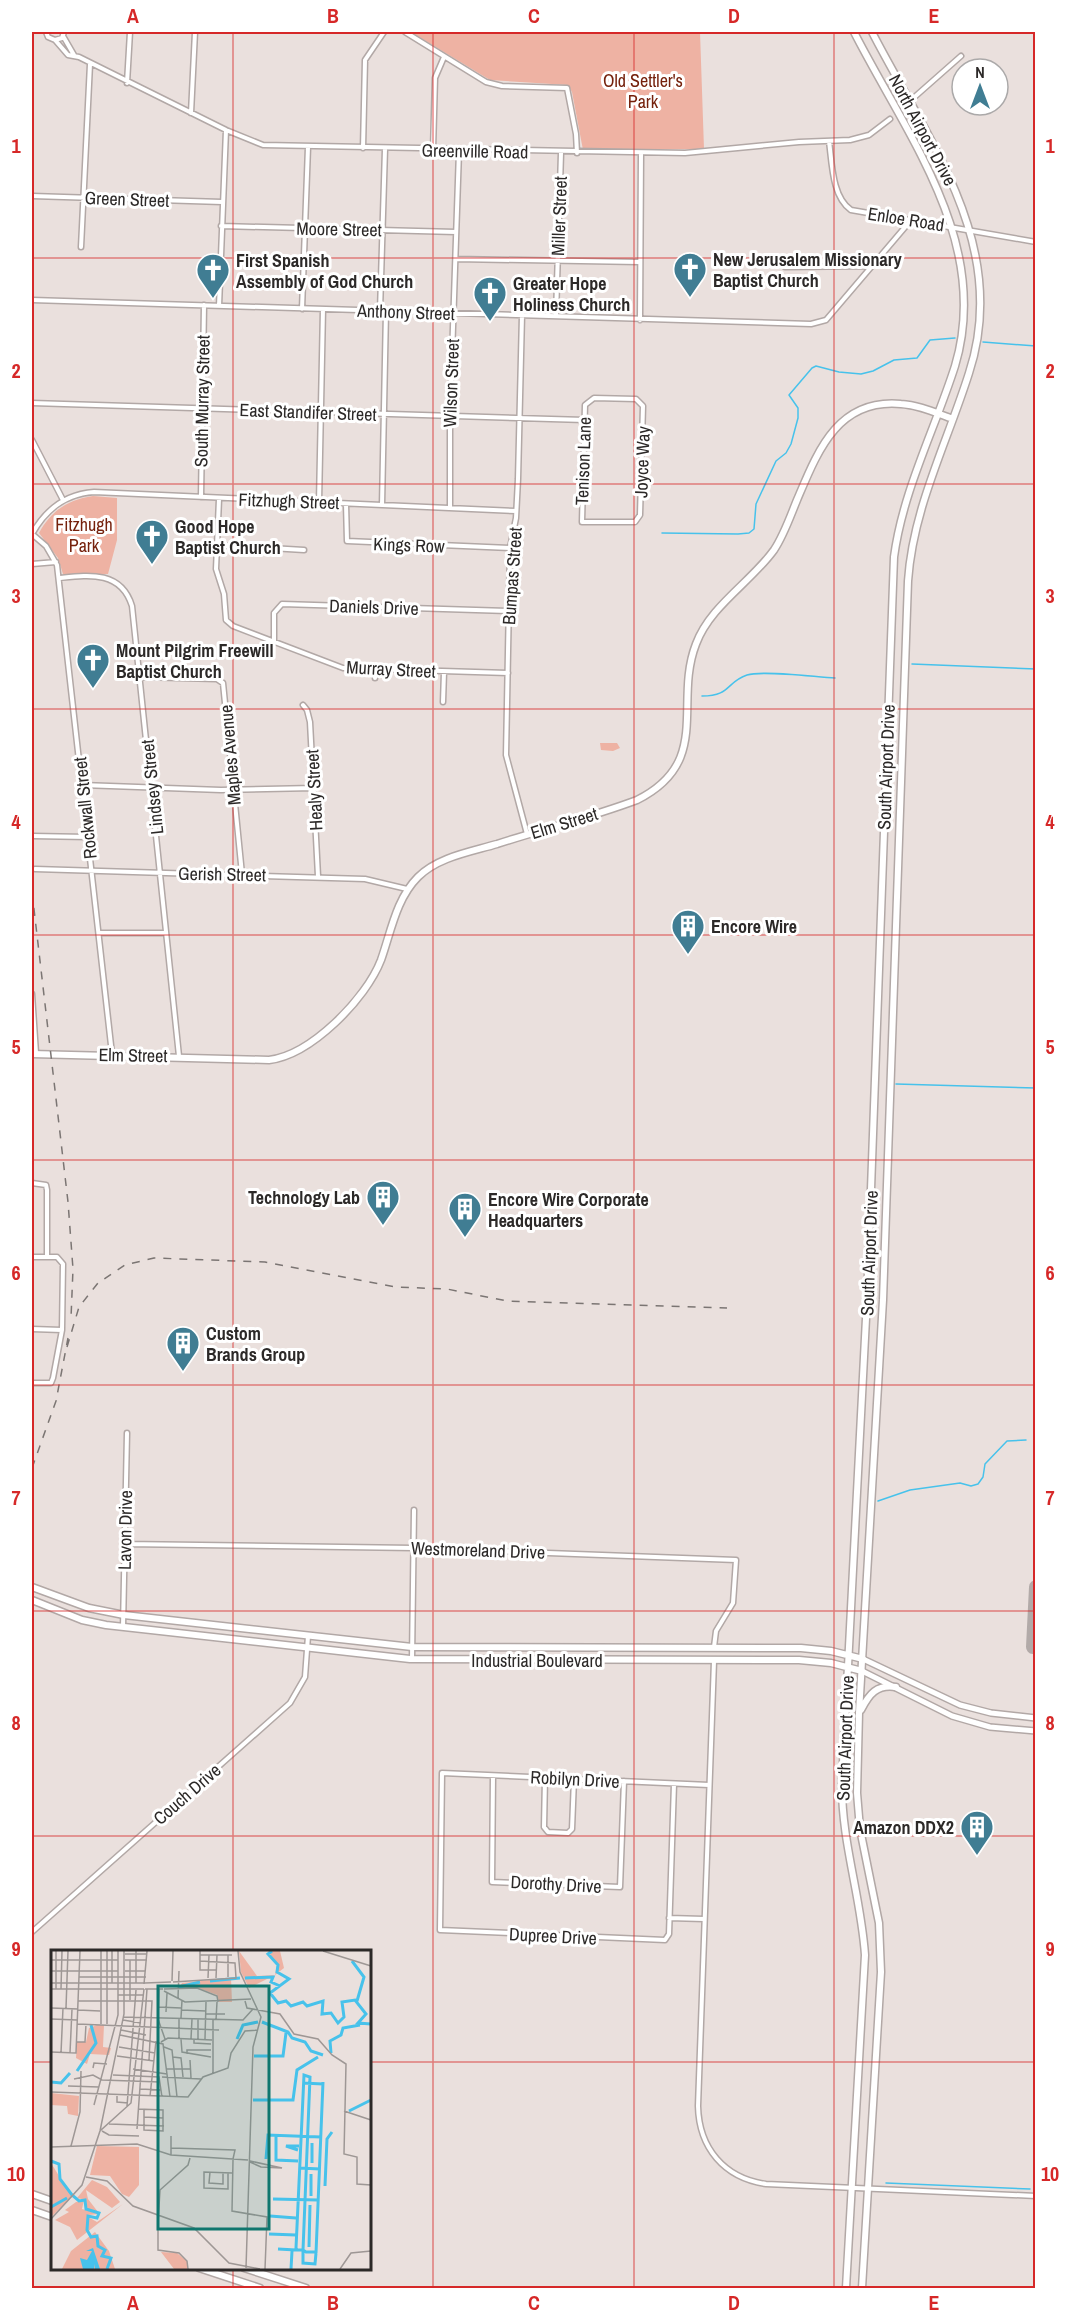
<svg xmlns="http://www.w3.org/2000/svg" width="1067" height="2320" font-family="'Archivo Narrow',sans-serif">
  <rect width="100%" height="100%" fill="#eae0dd"/>
  <path fill="#eeb2a3" d="M411 32H700L704 149 583 150 572 92 568 85 490 80Z
    M93 496 117 498V540L108 574H63L58 558 39 533C51 511 67 500 93 496Z
    M600 743H617L620 748 613 751 601 750Z"/>
  <g fill="none" stroke-linecap="round" stroke-linejoin="round">
    <path stroke="#47c2eb" stroke-width="1.5" d="M983 342 1036 346
      M662 533 738 534 749 533 754 529 756 504 776 461 786 453 791 444 798 418V408L789 395 812 368 816 366 839 372 861 374 873 371 894 360 917 358 930 340 955 338
      M912 664 1036 669
      M702 696C731 696 726 682 747 675 763 670 815 677 835 678
      M896 1084 1036 1088
      M878 1501 910 1490 960 1483 971 1486 978 1484 983 1477 985 1464 1007 1441 1026 1440
      M886 2183 1030 2189"/>
    <path stroke="#b2aaa8" stroke-width="14" d="M1033 1647 1036 1587"/>
    <defs>
      <path id="minor" d="M46 32 48 37 55 40 62 38 64 32
        M405 32 486 82 502 86 567 88 576 134 577 153
        M63 36 74 55
        M55 40 68 55 79 57 226 130 263 145 685 153 799 142 850 140 869 135 890 119
        M127 83 130 32
        M910 101 961 56
        M191 113 195 32
        M829 141C832 163 832 197 851 210L1036 242
        M363 148 365 60 384 32
        M433 150 435 78 444 57
        M32 196 222 202
        M221 226 456 232
        M81 247 90 64
        M456 259 639 262
        M785 267 872 266
        M32 300 811 324 826 320 912 219
        M219 306 226 130
        M302 309 308 147
        M380 311 385 149
        M522 315 518 479 516 518 510 548 506 755 527 834
        M556 316 561 153
        M640 320 641 154
        M594 398 636 399 643 406 640 515 635 522H582L585 405Z
        M32 403 585 420
        M32 440 63 500
        M201 497 204 305
        M219 499 216 569 224 594 226 620 233 626 343 668 508 673
        M319 502 323 309
        M346 504 347 541 510 548
        M382 505 386 311
        M450 508V415L459 151
        M32 534 46 546 57 565 112 1054
        M32 534C46 509 65 494 94 492L516 511
        M218 545 304 550
        M32 564 56 562
        M59 578C88 575 121 570 132 606L179 1056
        M274 642V613L282 604 508 611
        M375 670V678
        M140 677 217 679 223 683 242 874
        M443 702 444 672
        M303 705 307 710 310 722 318 876
        M82 785 221 790 314 788
        M32 836 88 837
        M35 869 365 879 407 889
        M99 933H166
        M32 994 36 1053
        M32 1183 46 1185 47 1190V1257
        M32 1257H57L63 1264 62 1330 53 1378 51 1383H32
        M32 1329 62 1330
        M125 1544 414 1548 736 1560 733 1603 716 1631 714 1647
        M123 1627 127 1433
        M412 1659 414 1510
        M714 1661 698 2106C699 2148 724 2178 766 2184L1036 2196
        M493 1776 492 1882 620 1887 624 1781
        M545 1778 544 1827 548 1832 568 1833 572 1829 574 1779
        M674 1784 669 1934 665 1940 440 1930 442 1773 709 1785
        M669 1918 704 1919
        M32 1932 290 1703 305 1677 308 1636"/>
      <path id="tertiary" d="M863 1659 960 1705 991 1713 1036 1718
        M862 1671 952 1716 990 1727 1036 1731"/>
      <path id="secondary" d="M32 1054 269 1060C311 1055 366 999 381 960 391 932 396 899 418 877 438 857 470 852 497 844 543 829 592 817 637 800 713 762 673 703 696 644 710 606 751 582 774 550 784 535 790 517 797 500 817 453 837 398 901 404 919 405 936 413 953 419
        M32 1587 89 1608 124 1615 412 1647 801 1648 831 1651 863 1659
        M32 1600 82 1620 106 1625 410 1659 799 1660 831 1663 862 1671
        M861 1710C869 1694 877 1684 896 1687
        M32 2194 52 2201
        M32 2210 52 2217
        M199 2268 260 2288
        M244 2268 306 2288
        M846 2288 865 1955C861 1896 841 1841 842 1782L867 1299 894 557C903 490 935 429 955 366 992 243 907 136 854 32
        M862 2288 881 1972 879 1923 860 1829 857 1793 859 1713 883 1300 908 581C913 508 947 443 969 373 1011 246 927 139 872 32"/>
    </defs>
    <use href="#minor" stroke="#b2a8a6" stroke-width="7"/>
    <use href="#tertiary" stroke="#b2a8a6" stroke-width="8"/>
    <use href="#secondary" stroke="#b2a8a6" stroke-width="9"/>
    <use href="#minor" stroke="#fff" stroke-width="4"/>
    <use href="#tertiary" stroke="#fff" stroke-width="5"/>
    <use href="#secondary" stroke="#fff" stroke-width="6"/>
    <path stroke="#7b7573" stroke-width="1.5" stroke-dasharray="8 8" stroke-linecap="butt" d="M32 892 68 1202 73 1269 71 1318
      M67 1347 79 1307 98 1283 125 1265 154 1258 265 1262 396 1287 447 1289 507 1301 727 1308
      M32 1468 56 1401 68 1338"/>
  </g>
  <path fill="none" stroke="#d62828" stroke-width="1.5" stroke-opacity="0.55" d="M233 32V1951M433 32V2288M634 32V2288M834 32V2288M32 258H1036M32 484H1036M32 709H1036M32 935H1036M32 1160H1036M32 1385H1036M32 1611H1036M32 1836H1036M32 2062H52M369 2062H1036M233 2268V2288"/>
  <defs>
    <symbol id="church-pin" viewBox="-11 -11 22 30"><path d="M0 17L-7.5 6A9.5 9.5 0 1 1 7.5 6Z" fill="#407d93" stroke="#fff"/><path d="M-1.2-6h2.4v3.5h3.3v2.4h-3.3V6h-2.4V-.1h-3.3v-2.4h3.3Z" fill="#fff"/></symbol>
    <symbol id="building-pin" viewBox="-11 -11 22 30"><path d="M0 17L-7.5 6A9.5 9.5 0 1 1 7.5 6Z" fill="#407d93" stroke="#fff"/><path d="M-4-6H4V6H1V3H-1V6H-4ZM-2.5-4.3h1.7v1.8h-1.7ZM.8-4.3h1.7v1.8H.8ZM-2.5-1h1.7V.8h-1.7ZM.8-1h1.7V.8H.8Z" fill="#fff"/></symbol>
  </defs>
  <g fill-rule="evenodd">
    <use href="#church-pin" x="671" y="250" width="38" height="52"/>
    <use href="#church-pin" x="194" y="251" width="38" height="52"/>
    <use href="#church-pin" x="471" y="274" width="38" height="52"/>
    <use href="#church-pin" x="133" y="517" width="38" height="52"/>
    <use href="#church-pin" x="74" y="641" width="38" height="52"/>
    <use href="#building-pin" x="669" y="907" width="38" height="52"/>
    <use href="#building-pin" x="364" y="1178" width="38" height="52"/>
    <use href="#building-pin" x="446" y="1190" width="38" height="52"/>
    <use href="#building-pin" x="164" y="1324" width="38" height="52"/>
    <use href="#building-pin" x="958" y="1808" width="38" height="52"/>
  </g>
  <g text-anchor="middle" dominant-baseline="central" stroke-width="6" stroke-linejoin="round" paint-order="stroke">
    <g font-size="18" fill="#75210c" stroke="#fff">
      <text x="643" y="80">Old Settler's<tspan x="643" dy="21">Park</tspan></text>
      <text x="84" y="524">Fitzhugh<tspan x="84" dy="21">Park</tspan></text>
    </g>
    <g font-size="18" fill="#2c2928" stroke="#fff">
      <text transform="translate(923 130) rotate(62)">North Airport Drive</text>
      <text transform="translate(475 151) rotate(1)">Greenville Road</text>
      <text transform="translate(127 199) rotate(2)">Green Street</text>
      <text transform="translate(559 216) rotate(-88)">Miller Street</text>
      <text transform="translate(906 219) rotate(9)">Enloe Road</text>
      <text transform="translate(339 229) rotate(1)">Moore Street</text>
      <text transform="translate(406 312) rotate(2)">Anthony Street</text>
      <text transform="translate(451 383) rotate(-88)">Wilson Street</text>
      <text transform="translate(202 401) rotate(-89)">South Murray Street</text>
      <text transform="translate(308 412) rotate(2)">East Standifer Street</text>
      <text transform="translate(583 461) rotate(-88)">Tenison Lane</text>
      <text transform="translate(642 462) rotate(-88)">Joyce Way</text>
      <text transform="translate(289 501) rotate(2)">Fitzhugh Street</text>
      <text transform="translate(409 545) rotate(2)">Kings Row</text>
      <text transform="translate(512 576) rotate(-86)">Bumpas Street</text>
      <text transform="translate(374 607) rotate(2)">Daniels Drive</text>
      <text transform="translate(391 669) rotate(3)">Murray Street</text>
      <text transform="translate(230 755) rotate(-95)">Maples Avenue</text>
      <text transform="translate(886 767) rotate(-88)">South Airport Drive</text>
      <text transform="translate(152 787) rotate(-96)">Lindsey Street</text>
      <text transform="translate(314 790) rotate(-93)">Healy Street</text>
      <text transform="translate(85 808) rotate(-96)">Rockwall Street</text>
      <text transform="translate(564 823) rotate(-17)">Elm Street</text>
      <text transform="translate(222 874) rotate(1)">Gerish Street</text>
      <text transform="translate(133 1055) rotate(1)">Elm Street</text>
      <text transform="translate(869 1253) rotate(-88)">South Airport Drive</text>
      <text transform="translate(125 1530) rotate(-89)">Lavon Drive</text>
      <text transform="translate(478 1550) rotate(2)">Westmoreland Drive</text>
      <text x="537" y="1660">Industrial Boulevard</text>
      <text transform="translate(845 1738) rotate(-88)">South Airport Drive</text>
      <text transform="translate(575 1779) rotate(3)">Robilyn Drive</text>
      <text transform="translate(187 1794) rotate(-41)">Couch Drive</text>
      <text transform="translate(556 1884) rotate(3)">Dorothy Drive</text>
      <text transform="translate(553 1936) rotate(3)">Dupree Drive</text>
    </g>
    <g font-size="18" font-weight="bold" fill="#2c2928" stroke="#fff" text-anchor="start">
      <text x="713" y="259">New Jerusalem Missionary<tspan x="713" dy="21">Baptist Church</tspan></text>
      <text x="236" y="260">First Spanish<tspan x="236" dy="21">Assembly of God Church</tspan></text>
      <text x="513" y="283">Greater Hope<tspan x="513" dy="21">Holiness Church</tspan></text>
      <text x="175" y="526">Good Hope<tspan x="175" dy="21">Baptist Church</tspan></text>
      <text x="116" y="650">Mount Pilgrim Freewill<tspan x="116" dy="21">Baptist Church</tspan></text>
      <text x="711" y="926">Encore Wire</text>
      <text x="360" y="1197" text-anchor="end">Technology Lab</text>
      <text x="488" y="1199">Encore Wire Corporate<tspan x="488" dy="21">Headquarters</tspan></text>
      <text x="206" y="1333">Custom<tspan x="206" dy="21">Brands Group</tspan></text>
      <text x="954" y="1827" text-anchor="end">Amazon DDX2</text>
    </g>
  </g>
  <g transform="translate(51 1950)">
    <rect width="320" height="320" fill="#eae0dd"/>
    <path d="M188 1 206 26 224 25 226 15 217 1H229L233 18 224 25 198 38 190 22ZM180 28 181 52H168L166 45 147 38H128L131 33ZM46 75H53L52 97 60 98 58 105 39 104 36 114 25 108 26 92H35L38 78ZM0 143 28 146 27 166 17 164 16 156 0 155ZM46 196 88 197V235L78 247 71 244 59 226 39 225ZM0 213 21 247 0 267ZM41 230 56 237 69 252 61 258 35 240 37 249 47 262 36 260 35 250 26 248ZM33 250 31 259 48 264 37 265 36 281 37 267 46 272 72 254 26 290 19 277 4 270 18 262 14 260 25 252ZM44 282 58 301 64 319H11L20 301ZM110 302 126 303 136 311V319H123Z" fill="#eeb2a3"/>
    <path d="M42 298 49 319H44V314L43 319H32L29 308 36 310 41 301H35Z" fill="#47c2eb"/>
    <path fill="none" stroke="#47c2eb" stroke-width="3" d="M221 1 217 4 227 15 226 22 238 29 219 43 227 53 235 51 240 56 252 52 256 56 272 51 271 64 280 63 287 73 293 67 291 52 304 50 315 64 307 73 320 74M301 11 313 27 306 51M194 28 222 27 220 32 229 36M159 31 189 28M128 37 149 32M211 72 237 82 241 88 254 92 260 101 272 105M186 89 192 75 207 72M280 103 279 91 290 85 292 78 309 75M203 106H232L235 83M26 121 45 93 40 75M0 132 10 133 19 123M252 133 272 134M202 150H242L246 120 267 107M298 161 320 150M225 186V210L247 211M247 200 235 196H248M215 209 217 185 270 187M0 211 8 214 9 229 21 245 28 251 34 250 35 259 48 263 46 268 37 266 36 280 40 287 46 286 47 296 54 300 51 306 60 308 56 319M261 213V193M249 218 269 219M274 236 276 189 281 182M260 246V224M222 249 267 250M0 257 16 248M219 266 245 268M218 284 245 285M258 297 259 255M227 299 245 300M265 303 264 314 252 313V300L259 127 253 125 245 298 246 300H252L255 302H266M265 303 272 132M240 319 241 301"/>
    <path fill="none" stroke="#9e9795" stroke-width="1.5" d="M56 1V74M149 1V20H165M187 1 189 22 210 67 202 97 195 318M272 1 320 16M74 4H96M149 5H181M177 5V27M0 10H67M74 10H96M79 10V50M0 21H67M74 21H94M28 27H95M157 28 158 5M165 28 166 5M121 31 122 1M122 32 185 28 184 13 149 11M0 33H94M61 33V1M85 33V1M94 33 120 32M93 34 96 1M0 39H93M5 39V1M10 39 11 1M94 39H112M108 39 107 69 114 89M113 39 146 38 166 46 167 52M113 41 134 52 200 49M67 45H92M127 48 128 21M27 51H101L98 110M194 51 196 58 229 64 243 84 267 89 281 105 295 114 293 204 306 207V234L320 235M107 57 130 58M0 58 27 59M15 58 17 1M27 60 49 61M130 60 155 61M115 62 116 43M155 64H174M73 67 192 70 202 59M130 68 131 50M0 69 26 70M162 69V124M72 70 90 73M165 70 166 52M26 74 168 80M50 74V1M70 80 95 85M69 85 112 94 119 147M128 88V69M130 89 131 102 160 107M140 89 141 69M143 89V93L160 94M147 89V69M154 89 155 52M25 92H34L35 74M110 92 117 88 161 90M68 97 104 103M113 97 121 100 126 147M0 102 25 103 29 1M10 103 12 58M19 103 21 59M136 104V100H160M66 106 103 111M122 107 130 108 132 127M139 110 140 128M42 118 43 113 56 114M82 119 116 124M116 119H140M62 125 108 127 111 147M111 127 150 129M23 129 42 125 51 130 109 132M17 136 48 137M89 139 110 140M0 142 137 147 152 127 177 118 180 103 194 81 207 80M66 144V152L77 153M99 146 105 91M43 155 67 65V1M76 156 85 40M87 159 112 160V181L93 180V160M293 161 320 170M93 167 112 168M58 174 113 176M86 179 96 39M49 181 73 64V1M51 181 58 185 88 186M20 196 29 162 30 121M0 197 86 194 120 205 197 210M120 198 184 200 182 209M120 205V186M182 210 181 261 216 267 214 319M199 212 210 217 231 218 199 211M159 222 158 233 172 234V223M177 223V239L153 238V222L181 223M35 227 56 231 82 256 143 278 178 313 209 319M0 269 31 235 49 181 80 153 93 39M137 319 136 311 128 303 107 300V273L109 240 137 215 139 208M289 319 300 303 320 301"/>
    <path fill="#0f766e" fill-opacity="0.15" stroke="#0f766e" stroke-width="3" d="M107 36H218V279H107Z"/>
    <rect width="320" height="320" fill="none" stroke="#2c2928" stroke-width="3"/>
  </g>
  <rect width="1067" height="2320" fill="none" stroke="#ffffff" stroke-width="66"/>
  <g transform="translate(980 87)"><circle r="28" fill="#ffffff" stroke="#aba9a9" stroke-width="1.5"/>
  <path d="M0-4.5L10 22L0 15L-10 22Z" fill="#407d93"/>
  <text y="-9" font-size="16" font-weight="bold" text-anchor="middle" fill="#2c2928">N</text>
  </g>
  <rect x="33" y="33" width="1001" height="2254" fill="none" stroke="#d62828" stroke-width="2"/>
  <g font-size="20" text-anchor="middle" font-weight="bold" fill="#d62828">
    <text x="133" y="23">A</text>
    <text x="333" y="23">B</text>
    <text x="534" y="23">C</text>
    <text x="734" y="23">D</text>
    <text x="934" y="23">E</text>
    <text x="16" y="153">1</text>
    <text x="1050" y="153">1</text>
    <text x="16" y="378">2</text>
    <text x="1050" y="378">2</text>
    <text x="16" y="603">3</text>
    <text x="1050" y="603">3</text>
    <text x="16" y="829">4</text>
    <text x="1050" y="829">4</text>
    <text x="16" y="1054">5</text>
    <text x="1050" y="1054">5</text>
    <text x="16" y="1280">6</text>
    <text x="1050" y="1280">6</text>
    <text x="16" y="1505">7</text>
    <text x="1050" y="1505">7</text>
    <text x="16" y="1730">8</text>
    <text x="1050" y="1730">8</text>
    <text x="16" y="1956">9</text>
    <text x="1050" y="1956">9</text>
    <text x="16" y="2181">10</text>
    <text x="1050" y="2181">10</text>
    <text x="133" y="2310">A</text>
    <text x="333" y="2310">B</text>
    <text x="534" y="2310">C</text>
    <text x="734" y="2310">D</text>
    <text x="934" y="2310">E</text>
  </g>
</svg>
